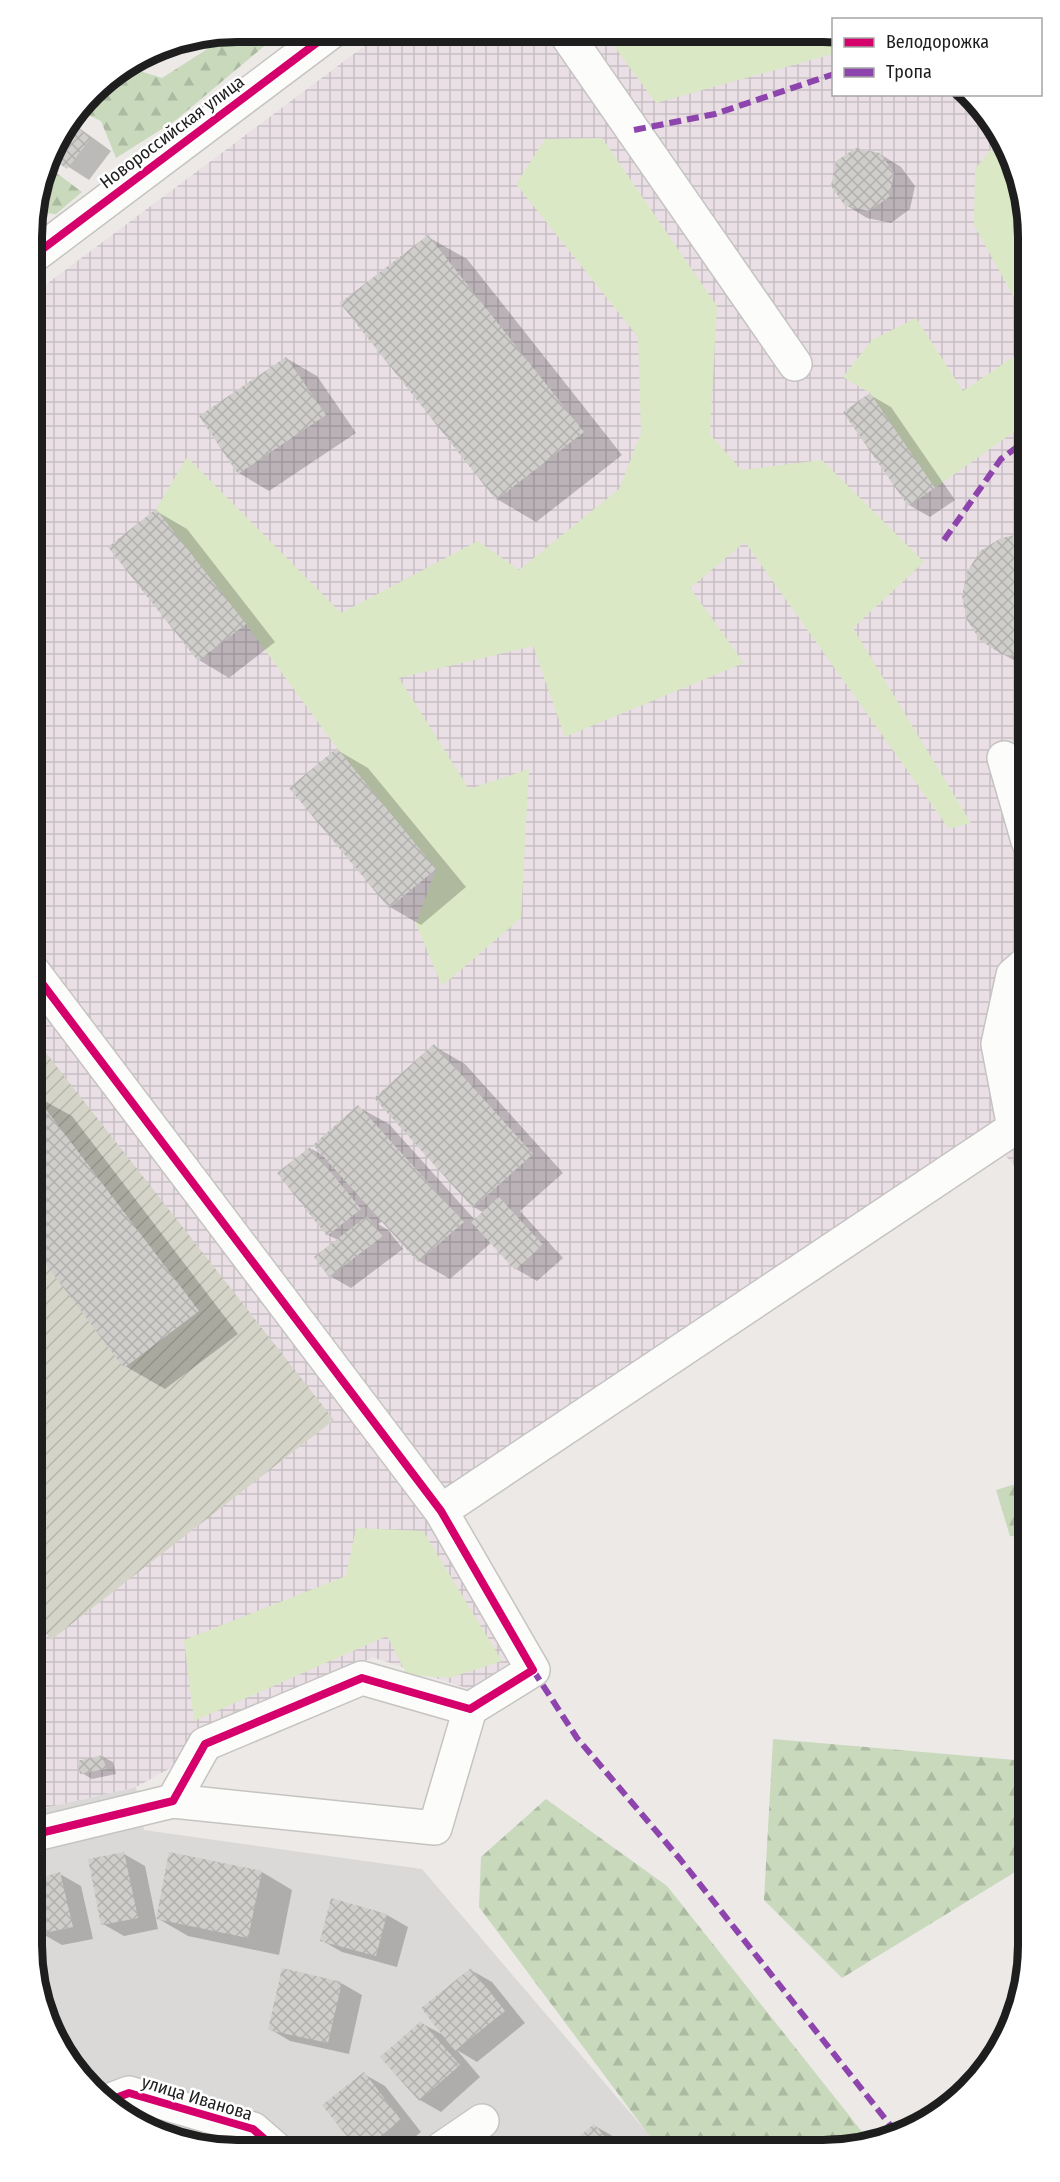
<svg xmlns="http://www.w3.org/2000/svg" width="1060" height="2182" font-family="'Fira Sans Condensed',sans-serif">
  <defs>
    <pattern id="industrial-grid" width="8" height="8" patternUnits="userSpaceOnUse" patternTransform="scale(1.5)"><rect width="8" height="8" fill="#e9dfe5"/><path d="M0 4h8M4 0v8" fill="none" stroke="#c7bfc4"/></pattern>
    <pattern id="construction-furrows" width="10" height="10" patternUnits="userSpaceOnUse" patternTransform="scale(1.5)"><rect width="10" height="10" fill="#d5d4c8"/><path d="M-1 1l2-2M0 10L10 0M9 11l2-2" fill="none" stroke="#b6b6ab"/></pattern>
    <pattern id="forest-firs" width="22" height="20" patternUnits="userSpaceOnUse" patternTransform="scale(1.5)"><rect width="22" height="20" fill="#c8d9bc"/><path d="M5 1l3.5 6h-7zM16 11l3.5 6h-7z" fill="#abbaa1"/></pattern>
    <pattern id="building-cross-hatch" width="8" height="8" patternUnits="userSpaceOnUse" patternTransform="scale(1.5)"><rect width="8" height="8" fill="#d0cecb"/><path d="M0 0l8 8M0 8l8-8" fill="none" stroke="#b2b0ae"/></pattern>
  </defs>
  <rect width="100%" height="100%" fill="#ece9e6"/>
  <path fill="#dbd9d8" d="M136 1787 144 1830 422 1869 662 2150 210 2149 147 2129 102 2100 42 2011 32 1945V1811Z"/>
  <path fill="url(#industrial-grid)" d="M383 32 833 35 834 94 966 95 1018 171 1028 237V1183L1005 1155 439 1523 519 1655 472 1690 372 1657 136 1787 32 1811V295Z"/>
  <path fill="url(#construction-furrows)" d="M32 1035 334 1420 51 1640 32 1615Z"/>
  <path fill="#dae8c6" d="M605 34 833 35V54L656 103Z
    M602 138 717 306 710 434 741 470 822 460 924 562 853 628 971 823 949 829 745 542 690 588 744 663 565 737 533 646 399 678 469 789 529 769 521 918 442 986 416 924 436 869 337 748 246 624 156 509 187 457 341 613 478 541 519 570 619 489 641 433 638 337 516 184 545 139Z
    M991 149 1020 187 1028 237V323L974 225 975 169Z
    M916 318 963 391 1028 347V422L935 488 870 393 843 377 872 340Z
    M356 1528 423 1531 502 1661 449 1678 407 1675 387 1636 194 1721 184 1640 346 1576Z
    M32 1764 44 1795 32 1798Z"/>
  <path fill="url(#forest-firs)" d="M234 32H281L176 120 116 158 101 121 80 111 101 83 127 67 162 78Z
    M47 166 82 192 56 214 35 212Z
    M1028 1480V1537L1010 1536 996 1490Z
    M773 1739 1028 1761V1864L842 1978 764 1900Z
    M546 1799 667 1886 871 2143 823 2150H660L479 1907 481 1857Z"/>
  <path fill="#0003" d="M219 35 211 48 196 40Z
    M167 45 147 62 141 58 159 47Z
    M71 122 111 151 89 180 50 155 53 146Z
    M880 154 901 167 915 186 910 209 891 223 867 218 846 205Z
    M428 237 467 259 622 455 536 522 497 499Z
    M286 358 317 376 356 433 269 491 239 473Z
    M870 395 891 407 955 500 930 517 909 505Z
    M156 511 187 529 275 642 229 678 199 660Z
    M1025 535 1028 536V668L1001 653Z
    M337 750 368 768 466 887 421 925 390 907Z
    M434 1046 465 1064 563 1173 520 1211 563 1258 537 1281 516 1269 492 1242 450 1279 419 1261 383 1221 378 1224 388 1230 403 1249 351 1288 330 1276 316 1257 338 1240 328 1235 279 1173 310 1148 324 1156 358 1107 389 1124 475 1220 484 1213 474 1207Z
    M32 1094 72 1116 238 1334 165 1389 125 1366 32 1244Z
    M103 1757 113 1762 116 1774 92 1779 82 1773Z
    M124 1854 145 1866 158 1929 124 1936 103 1924Z
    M262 1872 292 1890 279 1955 188 1936 157 1918Z
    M60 1874 81 1886 93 1939 62 1945 41 1933 32 1895V1881Z
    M332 1900 387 1915 408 1927 397 1967 342 1952 321 1940Z
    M471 1970 492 1982 525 2023 477 2062 457 2050 480 2077 441 2112 420 2100 421 2023 445 2036Z
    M341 1983 362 1995 349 2054 290 2041 270 2029Z
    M364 2074 385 2086 421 2132 400 2149H359L324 2105Z
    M595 2126 616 2138 625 2150H565Z"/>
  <path fill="url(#building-cross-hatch)" d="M71 123 91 138 67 169 50 157 53 146Z
    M856 148 880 153 894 173 889 197 869 211 845 206 831 186 836 161Z
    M428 235 584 432 496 500 340 303Z
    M286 357 326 415 238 474 199 416Z
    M870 393 935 488 908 506 843 412Z
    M156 509 246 624 198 661 108 547Z
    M1025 533 1028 534V658H1025L1001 654 980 640 967 620 962 596 967 572 980 551 1001 538Z
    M337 748 436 869 389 908 289 788Z
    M434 1044 533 1154 473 1208 374 1098Z
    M32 1091 199 1311 124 1368 32 1246Z
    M358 1105 464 1222 418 1262 313 1145Z
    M310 1147 361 1209 327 1236 277 1173Z
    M499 1197 543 1245 515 1270 471 1222Z
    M367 1216 383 1236 329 1277 314 1257Z
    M103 1755 106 1769 80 1774 77 1761Z
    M124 1852 138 1918 101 1925 88 1859Z
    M169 1852 262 1871 248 1938 156 1919Z
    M60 1872 73 1927 39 1934 32 1901V1880Z
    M331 1898 387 1914 376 1956 320 1941Z
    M282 1968 342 1982 328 2043 268 2030Z
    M471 1968 505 2011 455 2051 421 2008Z
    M421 2021 460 2065 419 2101 380 2057Z
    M364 2072 401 2120 364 2149H357L322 2105Z
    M594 2124 616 2150H563Z"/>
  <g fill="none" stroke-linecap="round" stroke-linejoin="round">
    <defs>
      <path id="minor" d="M566 34 795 364
        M32 257 331 32
        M1004 758 1028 841
        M441 1511 1014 1128 998 1044 1013 975 1028 962
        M173 1801 435 1828 470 1709
        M32 1835 173 1801 205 1744 362 1678 470 1709 533 1670 441 1511 32 970
        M105 2102 129 2093 253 2129 276 2149
        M441 2149 482 2121"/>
    </defs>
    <use href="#minor" stroke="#c5c4c2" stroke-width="36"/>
    <use href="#minor" stroke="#fcfcfb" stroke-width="33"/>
    <path stroke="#8e44ad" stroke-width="6" stroke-dasharray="12 6" stroke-linecap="butt" d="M959 94 969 99
      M634 130 715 114 834 74
      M944 540 1001 459 1028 439
      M533 1670 577 1738 680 1859 898 2135"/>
    <defs>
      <path id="cycleway" d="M32 257 331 32
        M32 1835 173 1801 205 1744 362 1678 470 1709 533 1670 441 1511 32 970
        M105 2102 129 2093 253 2129 276 2149"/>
    </defs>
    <use href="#cycleway" stroke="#fff" stroke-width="11"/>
    <use href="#cycleway" stroke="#d6006c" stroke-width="8"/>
  </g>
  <g text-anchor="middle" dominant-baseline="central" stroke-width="5" stroke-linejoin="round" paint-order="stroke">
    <g font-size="18" fill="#1e1e1e" stroke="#fff">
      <text transform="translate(172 132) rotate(-37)">Новороссийская улица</text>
      <text transform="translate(197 2098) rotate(17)">улица Иванова</text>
    </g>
  </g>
  <path d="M0 0H1060V2182H0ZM237 42H823A195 195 0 0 1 1018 237V1945A195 195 0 0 1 823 2140H237A195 195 0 0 1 42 1945V237A195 195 0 0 1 237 42Z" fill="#fff" fill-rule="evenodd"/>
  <path fill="none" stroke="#1e1e1e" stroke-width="8" d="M237 42H823A195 195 0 0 1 1018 237V1945A195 195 0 0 1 823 2140H237A195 195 0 0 1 42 1945V237A195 195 0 0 1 237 42Z"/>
  <rect x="832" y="18" width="210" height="78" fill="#ffffff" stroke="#a5a5a5" stroke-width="1.5"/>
  <rect x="844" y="38" width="30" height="9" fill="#d6006c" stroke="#a5a5a5" stroke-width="1.5"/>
  <text x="886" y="48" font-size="18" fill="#1e1e1e">Велодорожка</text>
  <rect x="844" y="68" width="30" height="9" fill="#8e44ad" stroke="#a5a5a5" stroke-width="1.5"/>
  <text x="886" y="78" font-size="18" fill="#1e1e1e">Тропа</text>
</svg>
